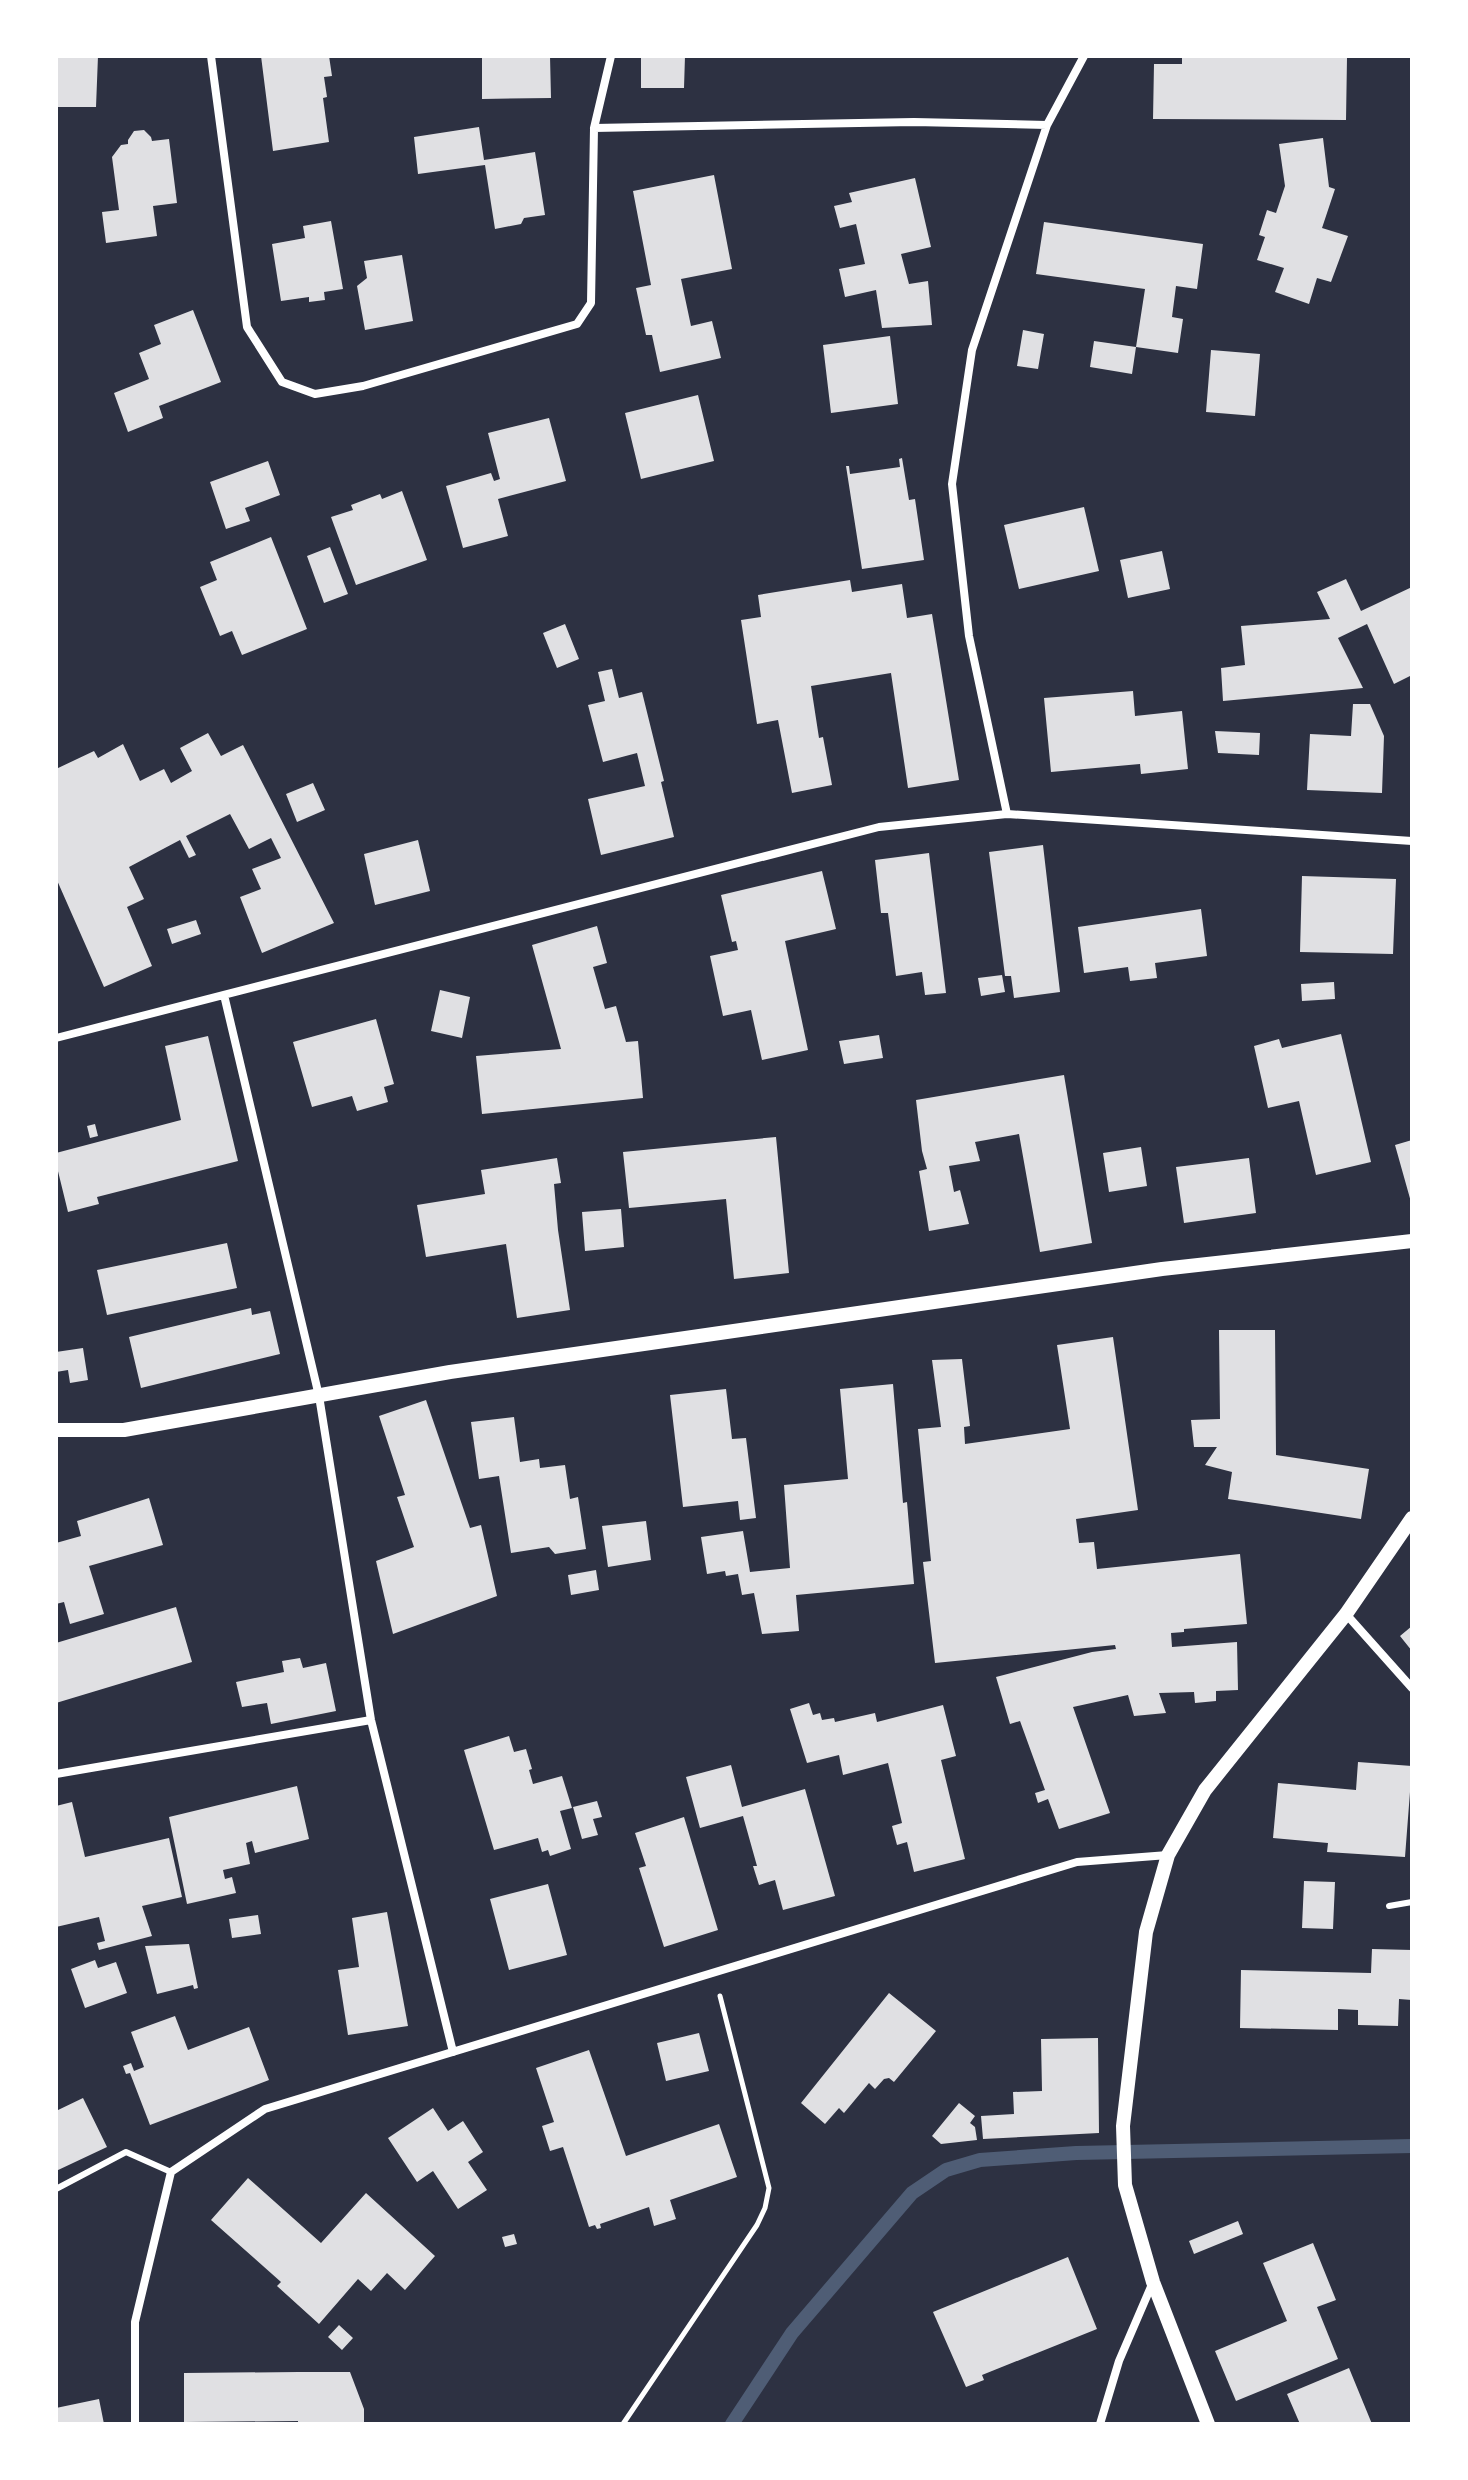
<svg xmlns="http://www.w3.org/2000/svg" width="1468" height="2480" font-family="'Fira Sans Condensed',sans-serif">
  <rect width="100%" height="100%" fill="#2d3142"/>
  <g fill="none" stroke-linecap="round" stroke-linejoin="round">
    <path stroke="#4f5d75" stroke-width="14" d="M732 2424 792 2333 912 2193 946 2170 980 2160 1076 2153 1412 2146"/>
  </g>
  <path fill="#e0e0e3" d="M56 56H98L96 107H56Z
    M261 56H329L332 76 324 77 327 97 323 98 329 142 273 151Z
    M482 56H550L551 98 482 99Z
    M641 56H685L684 88H641Z
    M1182 56 1347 58 1346 120 1153 119 1154 64H1182Z
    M479 127 484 160 535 152 545 215 524 218 521 224 495 229 485 165 418 174 414 137Z
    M144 130 151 137 152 141 169 139 177 203 153 206 157 236 106 243 102 212 119 210 112 157 121 145 128 144V140L134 131Z
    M1323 138 1329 187 1335 189 1322 228 1348 236 1331 282 1317 278 1309 304 1275 292 1284 268 1257 260 1265 237 1259 235 1267 210 1276 213 1285 186 1279 144Z
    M714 175 732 269 681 279 691 326 712 321 721 358 660 372 652 335H646L636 288 651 285 633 191Z
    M915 178 931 247 901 254 909 284 928 281 932 325 882 328 876 290 845 297 839 269 865 264 856 224 840 228 834 206 852 202 849 193Z
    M331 221 343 289 324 292 325 300 309 302V297L281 301 272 244 305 238 303 226Z
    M1044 222 1203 244 1197 289 1176 286 1172 317 1183 319 1178 353 1136 347 1145 289 1036 274Z
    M402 255 413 321 365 330 357 286 367 278 364 261Z
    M193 310 221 382 159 406 163 418 128 432 114 393 149 379 139 353 161 344 154 325Z
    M1023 330 1044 334 1038 369 1017 366Z
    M890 336 898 404 831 413 823 345Z
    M1094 341 1136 347 1132 374 1090 367Z
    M1211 350 1260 354 1255 416 1206 412Z
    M698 395 714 461 641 479 625 413Z
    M549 418 566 481 498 499 508 536 463 548 446 486 491 473 494 481 500 479 488 433Z
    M902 458 909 500 915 499 924 560 862 569 846 466H849L850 474 900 467 899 459Z
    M268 461 280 495 245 508 250 521 226 529 210 482Z
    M402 491 427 560 356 585 331 517 353 510 351 505 380 494 382 499Z
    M1084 507 1099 571 1019 589 1004 525Z
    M271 537 307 629 242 655 232 631 220 636 200 587 217 580 210 562Z
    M330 547 348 594 324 603 307 556Z
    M1162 551 1170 589 1128 598 1120 560Z
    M1346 579 1361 611 1412 587V675L1394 684 1367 624 1338 638 1363 688 1223 701 1221 668 1245 665 1241 626 1330 619 1317 592Z
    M850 580 852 592 902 584 907 618 932 614 959 780 908 788 891 673 811 686 819 738 823 737 832 785 792 793 778 720 757 724 741 620 761 617 758 595Z
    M565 624 579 659 557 668 543 633Z
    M612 669 619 698 642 692 664 781 661 782 674 837 601 855 588 799 645 786 637 753 603 762 588 705 605 701 598 672Z
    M1133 691 1135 716 1182 711 1188 769 1141 774 1140 764 1051 772 1044 698Z
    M1353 704H1370L1384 736 1382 793 1307 790 1310 734 1351 736Z
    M1215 731 1260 733 1259 755 1218 753Z
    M208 733 221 756 243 745 334 923 262 953 240 897 261 889 252 869 281 858 271 838 249 849 230 814 186 836 196 855 189 858 180 840 129 867 144 899 127 907 152 966 104 987 56 878V769L94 751 98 758 123 744 140 781 164 769 171 783 192 771 180 748Z
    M313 783 325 810 297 822 286 794Z
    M418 840 430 891 375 905 364 854Z
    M1043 845 1060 992 1014 998 1011 976H1005L989 852Z
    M929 853 946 993 925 995 922 972 896 976 888 913H881L875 860Z
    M822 871 836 929 785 941 808 1050 762 1060 751 1010 723 1016 710 956 738 950 736 941 732 942 721 895Z
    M1302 876 1396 879 1393 954 1300 952Z
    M1201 909 1207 956 1155 963 1157 978 1130 981 1128 967 1084 973 1078 927Z
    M196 920 201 934 172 944 167 929Z
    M597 926 607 963 593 967 605 1009 616 1006 626 1042 638 1041 643 1098 482 1114 476 1056 561 1049 532 945Z
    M1002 975 1005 992 981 996 978 978Z
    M1334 982 1335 999 1302 1001 1301 984Z
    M440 990 470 997 462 1038 431 1031Z
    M376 1019 394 1084 384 1087 388 1102 357 1111 352 1096 312 1107 293 1042Z
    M1341 1034 1371 1162 1316 1175 1299 1101 1268 1108 1254 1046 1279 1039 1282 1048Z
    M879 1035 883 1058 844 1064 839 1041Z
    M208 1036 238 1161 97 1197 99 1204 68 1212 56 1163V1153L181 1120 165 1046Z
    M1064 1075 1092 1243 1040 1252 1019 1134 975 1142 980 1161 949 1166 954 1192 960 1190 969 1224 929 1231 919 1171 927 1169 922 1151 916 1100Z
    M95 1124 98 1136 90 1138 87 1126Z
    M776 1137 789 1273 734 1279 726 1199 629 1208 623 1152Z
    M1412 1140V1202H1411L1395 1145Z
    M1141 1147 1147 1186 1109 1192 1103 1153Z
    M557 1158 561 1183 554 1184 558 1230 570 1310 517 1318 506 1244 426 1257 417 1205 485 1194 481 1170Z
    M1249 1158 1256 1213 1184 1223 1176 1167Z
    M621 1209 624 1247 585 1251 582 1212Z
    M227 1243 237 1288 107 1315 97 1270Z
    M251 1308 252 1315 270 1311 280 1354 141 1388 129 1337Z
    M1219 1330H1275L1276 1455 1369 1469 1361 1519 1228 1499 1232 1472 1205 1465 1217 1447H1194L1191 1420 1220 1419Z
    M1113 1337 1138 1510 1076 1519 1079 1543 1094 1542 1097 1569 1240 1554 1247 1624 1184 1629V1632L1171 1633 1172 1647 1237 1642 1238 1690 1216 1691V1701L1195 1703 1194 1692 1159 1693 1166 1713 1134 1716 1128 1695 1073 1707 1110 1813 1059 1829 1048 1799 1038 1803 1035 1793 1045 1790 1020 1721 1010 1724 996 1677 1092 1652 1116 1649 1115 1645 935 1663 923 1562 931 1561 918 1429 941 1427 932 1360 962 1359 970 1426 964 1427 965 1444 1070 1429 1057 1345Z
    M83 1348 88 1380 70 1383 68 1370 56 1372V1352Z
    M893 1384 903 1503 907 1502 914 1584 796 1595 799 1631 762 1634 754 1593 742 1595 738 1574 726 1576 725 1571 707 1574 701 1537 743 1531 750 1572 790 1568 784 1485 848 1479 840 1389Z
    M726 1389 732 1439 746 1438 756 1518 740 1520 738 1501 683 1507 670 1395Z
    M426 1400 470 1528 481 1525 497 1596 393 1634 376 1561 414 1547 397 1497 405 1495 379 1416Z
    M514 1417 520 1462 539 1459 540 1468 565 1465 570 1499 578 1497 586 1549 555 1554 549 1547 511 1553 499 1476 479 1479 471 1422Z
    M149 1498 163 1545 89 1566 104 1614 70 1624 64 1602 56 1604V1543L81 1536 77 1521Z
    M646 1521 651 1560 608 1567 602 1526Z
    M596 1570 599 1590 571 1595 568 1575Z
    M176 1607 192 1662 56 1703V1643Z
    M1412 1626V1651L1400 1636Z
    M300 1658 303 1668 326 1663 336 1711 271 1724 267 1703 242 1707 236 1682 284 1672 282 1661Z
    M809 1703 813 1715 820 1713 822 1720 834 1718 835 1722 875 1713 877 1722 943 1705 956 1756 941 1760 965 1859 914 1872 907 1842 897 1845 892 1826 902 1823 888 1763 843 1775 839 1755 807 1763 790 1709Z
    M509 1736 514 1752 526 1749 532 1769 529 1770 533 1784 562 1776 572 1808 560 1811 571 1849 550 1856 548 1850 542 1852 538 1838 494 1850 464 1750Z
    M1358 1762 1412 1766 1405 1857 1327 1852 1328 1843 1273 1838 1278 1783 1356 1790Z
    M731 1765 742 1807 805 1789 835 1896 783 1910 775 1880 759 1885 753 1866H757L743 1816 700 1828 686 1777Z
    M297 1786 309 1839 255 1853 252 1841 246 1843 250 1864 223 1870 225 1879 232 1877 236 1893 187 1904 169 1817Z
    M597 1801 602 1817 593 1819 598 1835 582 1839 573 1807Z
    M72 1802 85 1857 169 1838 182 1897 142 1906 152 1936 99 1950 97 1943 105 1941 99 1917 56 1927V1806Z
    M684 1817 718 1930 664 1947 639 1868 646 1866 635 1833Z
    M1304 1881 1335 1882 1333 1929 1302 1928Z
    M548 1884 567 1955 509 1970 490 1899Z
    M387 1912 408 2026 348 2035 338 1970 359 1967 352 1918Z
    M258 1915 261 1934 232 1938 229 1919Z
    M189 1944 198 1988 194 1989 193 1985 157 1994 145 1946Z
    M1372 1949 1412 1950V2000L1399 1999 1398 2026 1358 2025V2010L1338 2009V2030L1240 2028 1241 1970 1371 1973Z
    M95 1960 98 1968 116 1962 127 1993 85 2008 71 1969Z
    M889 1993 936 2031 894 2082 889 2078 884 2079 875 2089 869 2083 844 2113 839 2108 825 2124 801 2103Z
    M175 2016 188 2050 249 2027 269 2080 150 2125 130 2073 126 2074 123 2066 131 2063 134 2071 144 2067 131 2032Z
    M699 2033 709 2071 666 2081 657 2043Z
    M1098 2038 1099 2133 983 2139 981 2116 1014 2114 1013 2092 1042 2091 1041 2039Z
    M589 2050 626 2156 719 2124 737 2177 670 2200 676 2219 654 2226 649 2207 600 2224 601 2228 597 2229 595 2225 589 2227 563 2147 550 2151 542 2126 554 2122 536 2068Z
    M83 2098 107 2147 56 2171V2111Z
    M959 2103 975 2116 970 2123 975 2127 977 2140 941 2144 932 2136Z
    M433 2108 448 2131 463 2121 483 2152 468 2162 487 2190 458 2209 433 2171 417 2182 388 2138Z
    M248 2178 321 2243 366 2193 435 2256 405 2290 387 2273 371 2291 358 2279 319 2324 277 2286 281 2282 211 2220Z
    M1238 2221 1243 2234 1194 2254 1189 2241Z
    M514 2234 517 2244 505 2247 502 2237Z
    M1313 2243 1336 2300 1317 2307 1338 2359 1236 2401 1215 2351 1287 2321 1263 2263Z
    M1068 2257 1097 2329 982 2375 984 2380 966 2387 933 2312Z
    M339 2325 353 2338 342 2350 328 2337Z
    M1349 2368 1372 2424H1300L1287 2394Z
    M299 2372H350L364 2409V2424H298V2421L184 2422V2373Z
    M99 2399 104 2424H56V2408Z"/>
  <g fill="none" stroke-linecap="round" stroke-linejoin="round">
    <path stroke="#fff" stroke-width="5" d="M623 2424 757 2225 765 2208 769 2188 720 1996"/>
    <path stroke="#fff" stroke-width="6" d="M1389 1906 1412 1902
      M56 2189 126 2152 171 2172"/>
    <path stroke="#fff" stroke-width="8" d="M211 56 247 327 282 382 315 394 363 386 577 324 591 303 594 128 914 122 1047 125
      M594 128 611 56
      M1007 814 969 636 952 484 972 350 1047 125 1084 56
      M224 995 319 1396 371 1720 453 2052
      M56 1038 879 827 1007 814 1412 841
      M1346 1614 1412 1688
      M56 1774 371 1720
      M135 2424V2322L171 2172 265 2109 1077 1862 1168 1855
      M1100 2424 1119 2361 1153 2282"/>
    <path stroke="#fff" stroke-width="14" d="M56 1430H124L450 1372 1162 1269 1412 1241
      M1208 2424 1153 2282 1125 2185 1123 2126 1146 1932 1168 1855 1205 1790 1346 1614 1412 1518"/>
  </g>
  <rect width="1468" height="2480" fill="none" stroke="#ffffff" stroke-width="116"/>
</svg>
